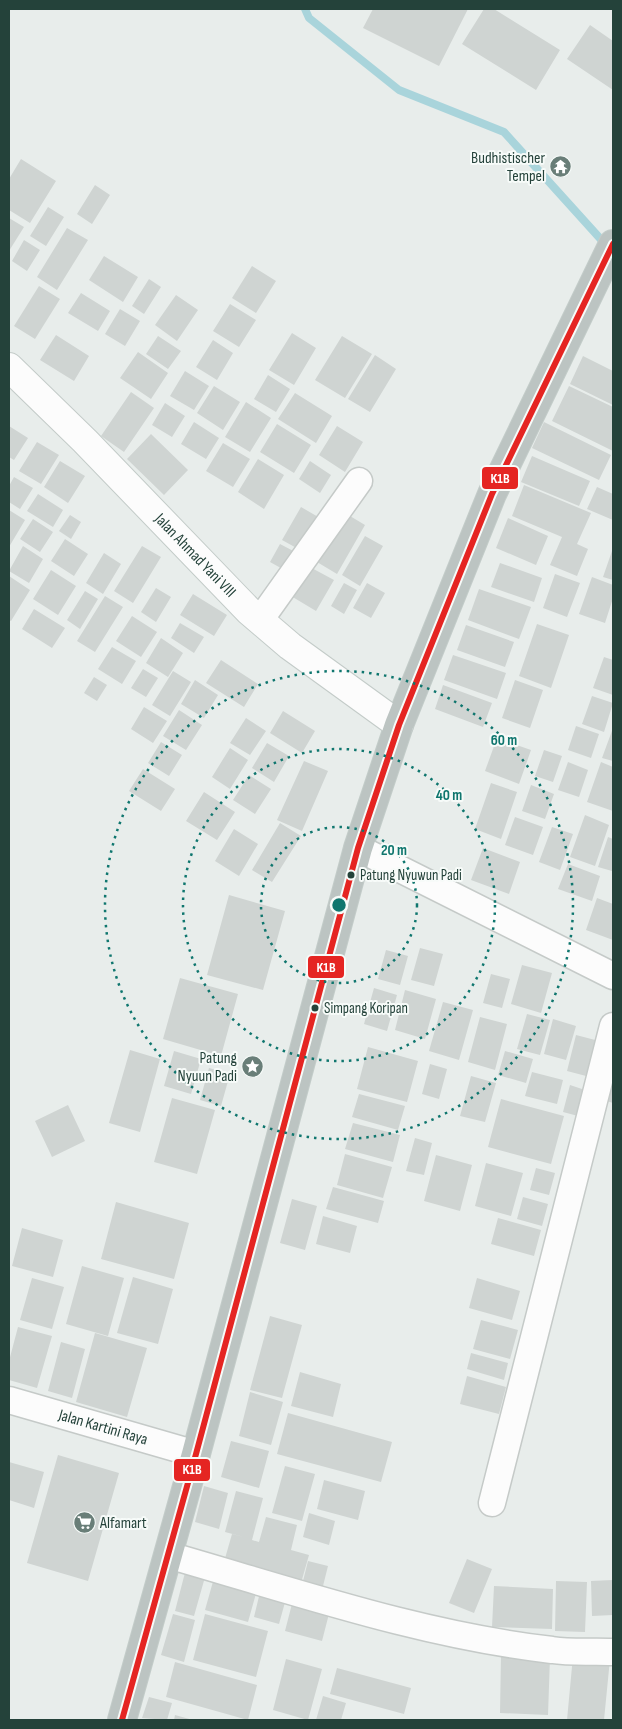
<svg xmlns="http://www.w3.org/2000/svg" width="622" height="1729" font-family="'Sofia Sans Condensed',sans-serif">
  <rect width="100%" height="100%" fill="#e8edeb"/>
  <g fill="none" stroke-linecap="round" stroke-linejoin="round">
    <path stroke="#a9d4db" stroke-width="8" d="M305 9 309 18 399 90 504 132 606 245"/>
  </g>
  <path fill="#cfd4d2" d="M373 9H468L439 66 363 28Z
    M484 9H494L560 50 536 90 462 44Z
    M590 25 613 41V90L567 59Z
    M21 159 56 181 30 223 9 210V179Z
    M95 185 110 195 92 224 77 214Z
    M48 207 64 217 46 246 30 236Z
    M9 218 24 227 9 251Z
    M67 228 88 240 57 290 37 277Z
    M24 240 40 250 27 271 12 261Z
    M104 256 138 277 123 302 89 280Z
    M252 266 276 281 256 313 232 298Z
    M149 279 161 287 144 314 132 306Z
    M39 286 60 299 35 339 14 326Z
    M81 293 110 311 98 331 68 313Z
    M176 295 198 310 177 341 155 325Z
    M230 304 256 320 239 347 213 331Z
    M120 309 140 321 125 346 105 334Z
    M292 333 316 348 294 385 269 370Z
    M56 335 89 356 74 381 40 360Z
    M158 336 181 351 168 369 146 354Z
    M342 336 372 354 345 398 315 380Z
    M213 340 233 353 217 380 196 367Z
    M138 352 168 373 151 399 120 378Z
    M375 355 396 369 370 412 348 399Z
    M583 356 613 371V405L570 384Z
    M185 371 209 386 194 410 170 396Z
    M268 375 290 389 276 412 254 399Z
    M214 386 240 402 223 430 197 413Z
    M569 386 613 407V451L552 421Z
    M131 392 154 408 124 452 101 436Z
    M295 393 332 416 316 443 278 419Z
    M246 402 271 418 250 452 225 437Z
    M165 403 185 416 172 437 152 425Z
    M194 422 219 438 206 459 181 444Z
    M544 422 611 455 599 480 532 448Z
    M277 424 311 445 294 473 260 452Z
    M9 426 28 438 14 460 9 457Z
    M337 426 363 442 345 472 319 455Z
    M151 434 188 470 164 495 127 459Z
    M37 442 59 455 41 484 19 471Z
    M223 443 250 459 233 487 206 471Z
    M532 456 590 481 579 506 521 482Z
    M258 459 284 475 264 509 238 492Z
    M60 461 85 476 68 503 44 487Z
    M310 461 331 475 320 493 299 479Z
    M14 477 33 488 20 509 9 502V486Z
    M524 485 591 513 577 544 588 549 577 576 550 565 562 537 512 516Z
    M597 487 613 494V520L587 509Z
    M38 494 63 510 53 527 27 511Z
    M301 507 320 518 302 551 282 540Z
    M9 510 25 520 9 547Z
    M345 513 365 525 337 574 317 562Z
    M70 515 81 522 71 539 59 531Z
    M508 518 548 536 536 565 496 548Z
    M33 519 53 532 40 552 20 539Z
    M365 536 383 546 360 586 342 575Z
    M65 539 88 554 74 576 51 561Z
    M280 544 299 554 288 572 270 562Z
    M23 546 43 559 29 583 9 571Z
    M142 546 161 557 133 603 114 591Z
    M613 548V580L603 577Z
    M104 553 121 564 103 594 86 583Z
    M500 563 542 578 534 602 491 587Z
    M308 566 334 580 316 611 291 596Z
    M51 570 76 586 58 615 33 599Z
    M555 574 580 583 567 617 543 608Z
    M9 576 30 590 11 621 9 620Z
    M592 577 613 585V598L605 623 579 614Z
    M344 583 357 590 344 614 331 606Z
    M367 583 385 593 371 618 353 608Z
    M156 588 171 597 156 622 141 612Z
    M479 589 531 607 519 639 468 620Z
    M85 591 98 599 80 629 67 620Z
    M193 594 227 615 214 636 180 615Z
    M105 596 123 607 95 652 77 641Z
    M34 609 65 628 52 648 22 629Z
    M132 616 157 632 141 657 116 641Z
    M180 623 204 637 194 653 171 638Z
    M537 624 569 635 551 688 519 676Z
    M466 625 514 642 505 667 457 650Z
    M161 638 183 653 168 677 146 663Z
    M112 647 136 661 122 684 98 669Z
    M453 655 506 673 497 699 444 680Z
    M604 657 613 660V695L593 688Z
    M221 660 258 684 244 707 206 683Z
    M143 669 158 678 146 697 131 688Z
    M173 671 191 682 170 716 152 705Z
    M94 677 107 685 97 701 84 693Z
    M195 680 218 695 204 718 181 704Z
    M515 680 543 690 530 728 502 718Z
    M443 685 492 703 483 727 435 709Z
    M592 696 613 703 604 732 582 724Z
    M144 707 167 721 153 743 131 729Z
    M179 710 202 725 186 750 163 736Z
    M283 711 315 731 302 753 270 733Z
    M246 718 266 731 250 755 230 743Z
    M576 726 599 734 591 758 568 750Z
    M613 728V761L602 758Z
    M497 738 531 750 519 784 485 771Z
    M161 742 182 755 169 776 148 763Z
    M267 743 289 756 274 782 252 768Z
    M230 748 248 760 230 789 212 777Z
    M544 750 562 756 553 782 535 776Z
    M304 761 328 771 302 831 277 820Z
    M568 762 588 770 579 797 558 790Z
    M601 762 613 767V811L587 802Z
    M143 769 175 789 161 811 129 791Z
    M249 775 271 789 255 814 233 800Z
    M491 783 517 792 501 839 475 829Z
    M531 785 554 794 545 819 522 811Z
    M204 792 235 812 217 840 186 821Z
    M585 815 609 825 595 866 570 857Z
    M515 817 543 827 533 855 505 845Z
    M280 823 301 836 272 882 252 870Z
    M552 827 573 834 560 870 539 862Z
    M234 829 258 844 239 876 215 861Z
    M608 837 613 839 612 871 598 867Z
    M483 848 520 862 509 894 471 880Z
    M568 864 600 876 592 901 558 889Z
    M229 895 285 911 263 990 207 975Z
    M597 898 613 904V940L586 930Z
    M420 948 443 954 434 986 411 980Z
    M386 950 408 956 400 985 378 979Z
    M522 965 552 973 541 1013 511 1004Z
    M491 974 510 979 502 1008 483 1003Z
    M180 978 238 994 221 1056 163 1039Z
    M374 988 397 995 387 1031 364 1024Z
    M405 990 436 999 425 1039 395 1030Z
    M443 1002 473 1010 459 1060 429 1051Z
    M527 1014 550 1020 540 1055 517 1049Z
    M480 1017 507 1024 495 1070 468 1062Z
    M553 1019 576 1026 566 1060 544 1054Z
    M576 1035 599 1041 590 1077 567 1071Z
    M368 1047 418 1061 407 1102 357 1089Z
    M130 1050 160 1059 140 1132 109 1123Z
    M174 1051 201 1059 191 1094 164 1086Z
    M505 1051 533 1059 526 1083 498 1075Z
    M613 1051V1103L597 1098Z
    M430 1064 447 1069 439 1099 422 1094Z
    M209 1068 230 1074 221 1106 200 1100Z
    M532 1072 563 1080 557 1104 525 1096Z
    M471 1076 496 1083 485 1122 460 1116Z
    M570 1085 585 1090 578 1116 563 1112Z
    M359 1094 405 1106 398 1130 352 1117Z
    M172 1098 215 1110 197 1174 154 1162Z
    M501 1099 564 1116 551 1164 488 1147Z
    M68 1105 85 1141 52 1157 35 1121Z
    M353 1123 400 1135 393 1162 345 1149Z
    M415 1138 432 1143 424 1175 406 1171Z
    M345 1154 392 1167 383 1198 337 1185Z
    M436 1155 472 1165 460 1211 424 1201Z
    M486 1163 523 1173 511 1216 475 1206Z
    M536 1168 555 1173 549 1195 530 1190Z
    M333 1187 384 1201 378 1223 326 1209Z
    M523 1197 548 1204 542 1226 517 1219Z
    M292 1199 317 1206 305 1250 280 1243Z
    M116 1202 189 1223 174 1279 101 1259Z
    M323 1216 357 1226 350 1253 316 1244Z
    M498 1218 541 1230 534 1256 491 1244Z
    M22 1228 63 1240 53 1277 12 1266Z
    M82 1266 124 1278 108 1336 66 1324Z
    M133 1277 173 1289 158 1344 117 1333Z
    M32 1278 64 1287 52 1329 20 1320Z
    M477 1278 520 1291 512 1320 469 1308Z
    M270 1316 302 1325 282 1398 250 1390Z
    M481 1320 518 1330 510 1359 473 1349Z
    M18 1327 52 1336 37 1388 9 1380V1361Z
    M95 1333 147 1348 127 1417 76 1402Z
    M61 1342 85 1349 72 1398 48 1391Z
    M471 1353 508 1363 504 1380 467 1369Z
    M300 1372 341 1384 333 1417 291 1406Z
    M467 1376 506 1387 499 1414 460 1404Z
    M250 1392 283 1402 271 1445 239 1436Z
    M288 1413 392 1442 381 1482 277 1454Z
    M231 1441 269 1451 259 1488 221 1477Z
    M58 1455 119 1473 88 1581 27 1563Z
    M9 1462 44 1472 34 1508 9 1500Z
    M285 1466 315 1474 302 1521 272 1513Z
    M324 1480 365 1491 358 1520 317 1509Z
    M204 1486 228 1493 219 1529 195 1522Z
    M236 1491 263 1498 252 1540 259 1542 266 1517 297 1525 291 1550 309 1555 299 1590 222 1569 232 1534 244 1537 225 1532Z
    M309 1513 335 1521 329 1545 303 1537Z
    M467 1559 492 1569 474 1613 449 1603Z
    M308 1561 328 1566 321 1594 301 1589Z
    M187 1565 207 1570 194 1616 175 1611Z
    M214 1578 257 1590 248 1622 205 1610Z
    M613 1580V1615L592 1616 591 1581Z
    M556 1581 587 1582 585 1632 555 1631Z
    M494 1586 553 1589 552 1629 492 1627Z
    M261 1588 287 1595 279 1624 254 1617Z
    M294 1596 331 1606 322 1641 285 1631Z
    M173 1614 195 1620 184 1662 161 1655Z
    M205 1614 268 1631 256 1677 193 1660Z
    M501 1655 550 1657 548 1715 500 1713Z
    M573 1656 610 1659 604 1720H567Z
    M286 1659 322 1669 308 1720 273 1710Z
    M175 1662 257 1685 248 1720 166 1697Z
    M337 1668 411 1688 404 1714 330 1694Z
    M323 1696 346 1703 341 1720H316Z
    M149 1697 172 1703 167 1720 142 1718Z
    M175 1715 193 1720H174Z"/>
  <g fill="none" stroke-linecap="round" stroke-linejoin="round">
    <defs>
      <g id="street">
        <path d="M260 620 359 481"/>
        <path d="M358 848 613 976"/>
        <path id="s1" d="M9 1400 196 1454"/>
        <path d="M492 1503 613 1026"/>
        <path d="M168 1555C294 1591 421 1635 552 1650 572 1653 593 1651 613 1652"/>
      </g>
      <g id="secondary">
        <path id="s2" d="M9 367 85 441 249 611 290 646 399 725"/>
      </g>
      <path id="highway" d="M122 1720 196 1454 358 848 399 725 492 494 613 244"/>
    </defs>
    <use href="#street" stroke="#c5cac8" stroke-width="29"/>
    <use href="#secondary" stroke="#c3cbc8" stroke-width="30"/>
    <use href="#highway" stroke="#c3ccc9" stroke-width="30"/>
    <use href="#street" stroke="#fcfcfc" stroke-width="26"/>
    <use href="#secondary" stroke="#fcfcfc" stroke-width="28"/>
    <use href="#highway" stroke="#bcc4c2" stroke-width="28"/>
    <defs>
      <path id="bus-1" d="M122 1720 196 1454 358 848 399 725 492 494 613 244"/>
    </defs>
    <use href="#bus-1" stroke="#f7fbf9" stroke-width="10"/>
    <use href="#bus-1" stroke="#e52522" stroke-width="6"/>
  </g>
  <g fill="none" stroke="#0f766e" stroke-width="2.5" stroke-dasharray="2.5 5">
    <circle cx="339" cy="905" r="78"/>
    <circle cx="339" cy="905" r="156"/>
    <circle cx="339" cy="905" r="234"/>
  </g>
  <defs>
    <symbol id="temple-disc" viewBox="-11 -11 22 22"><circle r="9.5" fill="#697e78" stroke="#f7fbf9"/><path d="M0-6L5-2H3V0L6.5 2.5H4V6H1.5V3h-3V6H-4V2.5H-6.5L-3 0V-2H-5Z" fill="#fff"/></symbol>
    <symbol id="sight-disc" viewBox="-11 -11 22 22"><circle r="9.5" fill="#697e78" stroke="#f7fbf9"/><path d="M0-6L1.8-2.2L6-1.7L2.9 1.2L3.7 5.4L0 3.3L-3.7 5.4L-2.9 1.2L-6-1.7L-1.8-2.2Z" fill="#fff"/></symbol>
    <symbol id="supermarket-disc" viewBox="-11 -11 22 22"><circle r="9.5" fill="#697e78" stroke="#f7fbf9"/><path d="M-6-5.5h2.5l.6 2H6L4.5 2H-2.5L-4.4-4H-6ZM-1.5 3.2a1.3 1.3 0 1 0 .1 0ZM3 3.2a1.3 1.3 0 1 0 .1 0Z" fill="#fff"/></symbol>
  </defs>
  <g fill-rule="evenodd">
    <use href="#temple-disc" x="548" y="154" width="25" height="25"/>
    <use href="#sight-disc" x="240" y="1054" width="25" height="25"/>
    <use href="#supermarket-disc" x="72" y="1510" width="25" height="25"/>
  </g>
  <g fill="#24423a" stroke="#f7fbf9" stroke-width="2">
    <circle cx="351" cy="875" r="4.5"/>
    <circle cx="315" cy="1008" r="4.5"/>
  </g>
  <g text-anchor="middle" dominant-baseline="central" stroke-width="4" stroke-linejoin="round" paint-order="stroke">
    <g font-size="15" fill="#24423a" stroke="#f7fbf9" text-anchor="start">
      <text x="360" y="875">Patung Nyuwun Padi</text>
      <text x="324" y="1008">Simpang Koripan</text>
    </g>
    <g font-size="16" fill="#24423a" stroke="#f7fbf9" text-anchor="end">
      <text x="545" y="158">Budhistischer<tspan x="545" dy="18">Tempel</tspan></text>
      <text x="237" y="1058">Patung<tspan x="237" dy="18">Nyuun Padi</tspan></text>
      <text x="100" y="1523" text-anchor="start">Alfamart</text>
    </g>
    <g font-size="16" fill="#24423a" stroke="#f7fbf9">
      <text stroke="none"><textPath href="#s2" startOffset="265">Jalan Ahmad Yani VIII</textPath></text>
      <text stroke="none"><textPath href="#s1" startOffset="98">Jalan Kartini Raya</textPath></text>
    </g>
  </g>
  <circle cx="339" cy="905" r="8" fill="#0f766e" stroke="#f7fbf9" stroke-width="2.5"/>
  <g font-size="15" text-anchor="middle" font-weight="bold" fill="#0f766e" stroke="#f7fbf9" stroke-width="4" stroke-linejoin="round" paint-order="stroke">
    <text x="504" y="745">60 m</text>
    <text x="449" y="800">40 m</text>
    <text x="394" y="855">20 m</text>
  </g>
  <g stroke="#f7fbf9" stroke-width="2">
    <rect x="481" y="466" width="38" height="24" rx="5" fill="#e52522"/>
    <rect x="307" y="955" width="38" height="24" rx="5" fill="#e52522"/>
    <rect x="173" y="1458" width="38" height="24" rx="5" fill="#e52522"/>
  </g>
  <g font-size="14" text-anchor="middle" font-weight="bold" fill="#fff">
    <text x="500" y="483">K1B</text>
    <text x="326" y="972">K1B</text>
    <text x="192" y="1474">K1B</text>
  </g>
  <rect width="622" height="1729" fill="none" stroke="#24423a" stroke-width="20"/>
</svg>
